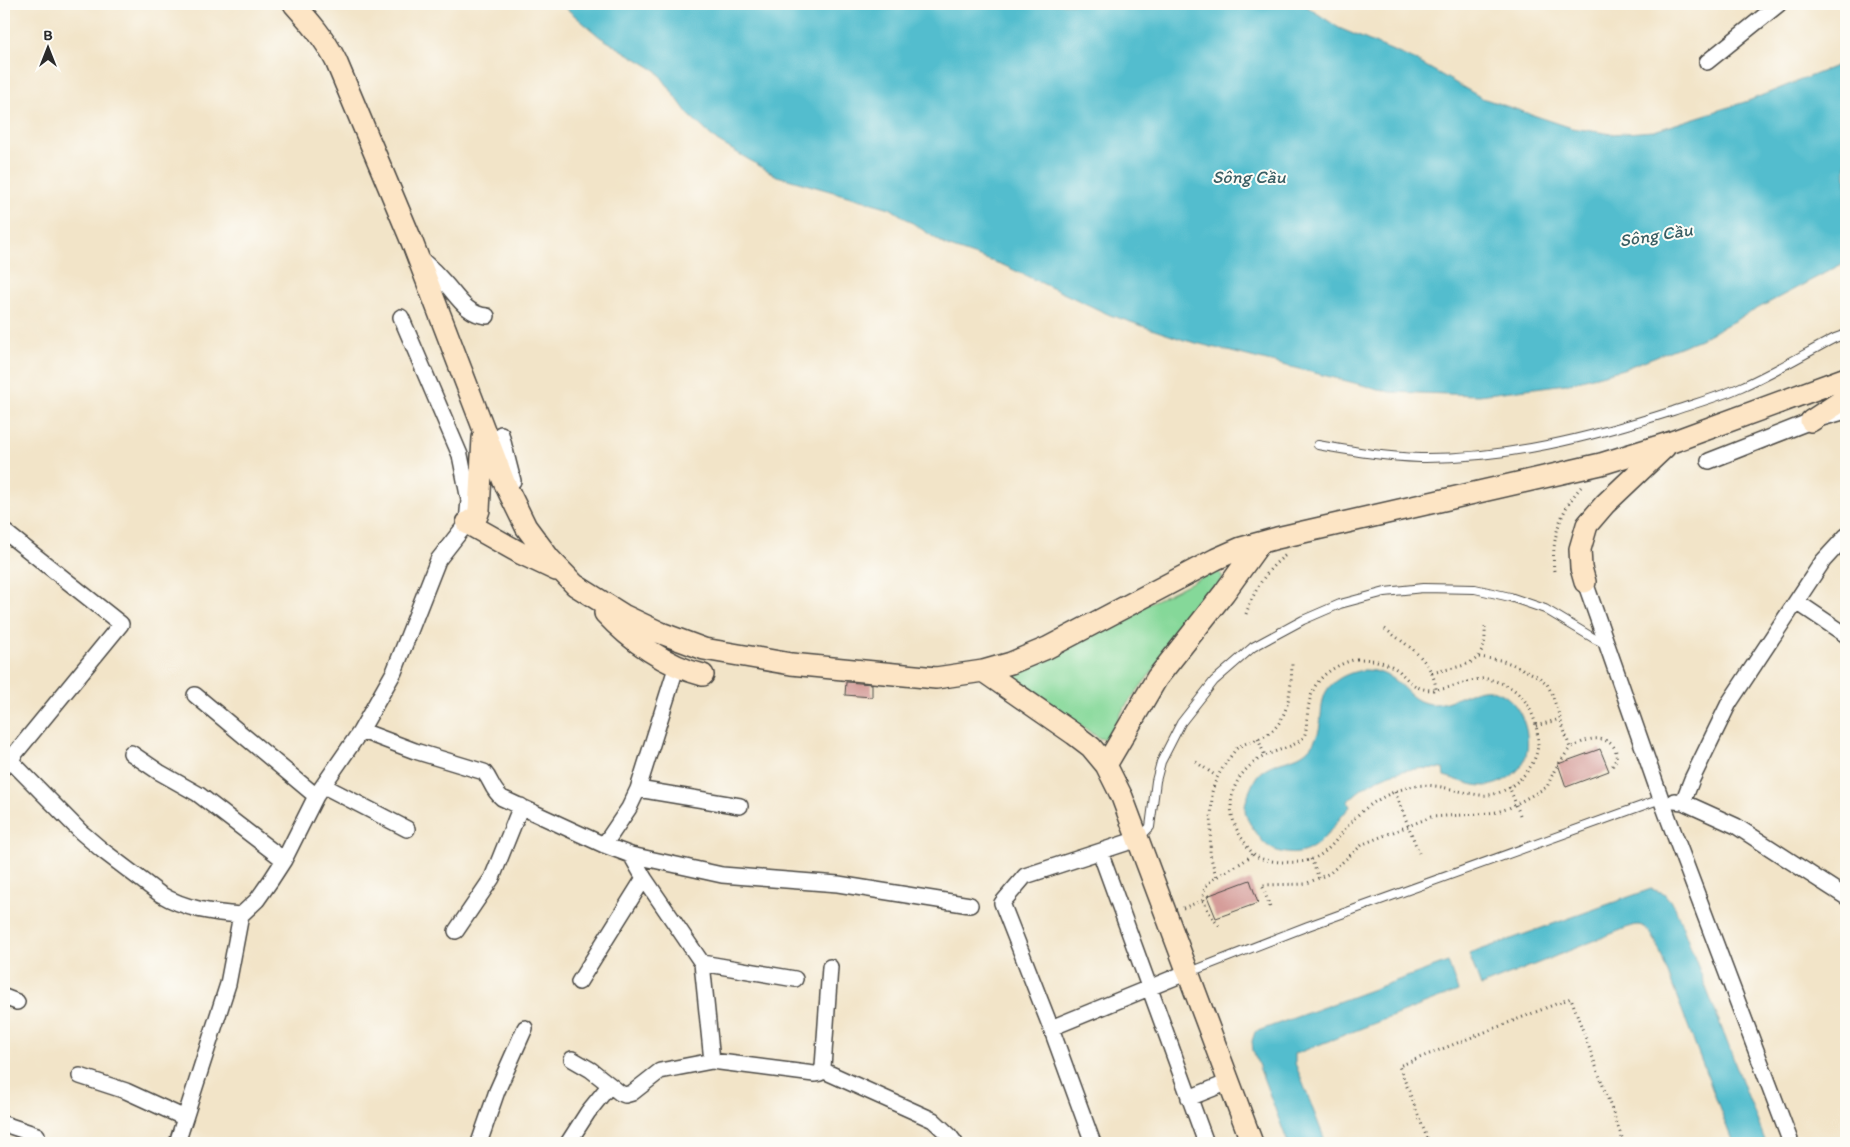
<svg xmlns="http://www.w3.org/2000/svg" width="1850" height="1147" font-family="Itim,sans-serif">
  <rect width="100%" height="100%" fill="#fdfcf7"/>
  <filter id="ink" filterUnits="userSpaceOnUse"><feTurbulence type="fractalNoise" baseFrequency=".02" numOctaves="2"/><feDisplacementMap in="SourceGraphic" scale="10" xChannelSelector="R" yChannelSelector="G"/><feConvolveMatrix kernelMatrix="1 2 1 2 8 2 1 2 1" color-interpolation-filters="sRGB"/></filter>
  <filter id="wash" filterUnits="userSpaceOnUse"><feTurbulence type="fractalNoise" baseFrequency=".0096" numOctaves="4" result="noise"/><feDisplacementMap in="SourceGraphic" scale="20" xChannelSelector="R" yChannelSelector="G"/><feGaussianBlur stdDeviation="1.12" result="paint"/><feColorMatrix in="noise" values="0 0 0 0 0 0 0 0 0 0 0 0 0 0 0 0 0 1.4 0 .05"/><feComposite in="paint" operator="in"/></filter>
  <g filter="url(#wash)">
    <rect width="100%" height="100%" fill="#f2e4c8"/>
    <path fill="#85d899" stroke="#588262" d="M1217 570 1222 576V579L1215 590 1124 708 1109 736 1104 739 1099 738 1014 680 1015 669Z"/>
    <path fill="#52bdce" stroke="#3e747c" d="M561 4H1303L1339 28 1417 61 1482 98 1572 128 1612 134 1654 131 1748 101 1846 62V264L1840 265 1700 339 1623 369 1566 384 1479 395 1390 392 1184 340 1110 315 1003 265 947 246 890 208 777 176 717 141 688 114 657 71 600 37Z
      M1363 670C1373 670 1382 672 1391 678 1406 687 1412 703 1432 704 1456 705 1479 679 1504 695 1524 708 1534 742 1523 763 1517 774 1504 782 1492 785 1476 789 1460 780 1444 776L1443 769C1405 766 1375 774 1348 801L1350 807C1331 826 1318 858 1286 853 1274 851 1268 848 1260 838 1254 829 1245 820 1245 808 1245 802 1248 795 1250 790 1253 783 1256 775 1262 771 1282 756 1303 764 1316 738 1322 726 1320 713 1323 701 1326 682 1346 673 1363 670Z
      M1651 889 1664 893 1675 907 1766 1143H1733L1665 966C1661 955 1653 926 1638 925 1634 925 1630 927 1626 928L1481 986 1469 954Z
      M1448 962 1458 991 1295 1054V1063L1326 1143H1288L1253 1051 1252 1041 1255 1032Z"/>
    <g id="blocks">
      <path fill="#d59d9a" d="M846 682 872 684V697L845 695Z
        M1600 749 1609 771 1566 787 1558 764Z
        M1250 880 1258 903 1216 918 1207 896Z"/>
    </g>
  </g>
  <g filter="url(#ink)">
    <use href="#blocks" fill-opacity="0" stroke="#494743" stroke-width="1"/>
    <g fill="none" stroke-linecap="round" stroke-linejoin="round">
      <defs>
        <path id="lane" d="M1318 445C1352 451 1386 457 1420 458 1506 459 1592 437 1673 411 1696 403 1719 397 1741 387 1773 373 1804 354 1835 338L1846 334
          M1139 838 1150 827 1156 781 1161 762 1181 723 1214 681 1253 647 1303 620 1340 604 1385 592 1423 588 1475 589 1510 597 1545 609 1595 639 1607 645
          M1190 972 1308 926 1661 799"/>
        <path id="street" d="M1707 62 1779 4
          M422 260C430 267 438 275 445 283 457 296 467 315 487 316
          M501 434 513 481
          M1709 461 1811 421 1846 411
          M4 531 121 624 4 767
          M1585 582 1661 799 1791 1143
          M1797 602 1846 635
          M195 695 316 796
          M360 732 370 734 415 751 484 772C492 781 491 789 502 798L604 845 631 855 644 878 702 963 712 1061
          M131 753 159 772 198 794 284 860
          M10 760 81 832 102 850 160 894C185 909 213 913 241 915
          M324 786 407 829
          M638 789 740 806
          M1674 801 1683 802 1736 826 1846 897
          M1683 802 1692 779 1729 703 1823 561 1846 536
          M604 845 629 808 638 789 677 665
          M1100 852 1206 1143
          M631 855 722 875 838 884 970 905
          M456 931 492 878 521 806
          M702 963 795 979
          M579 982 644 878
          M4 997 17 1002
          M1051 1028 1188 972
          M572 1059 591 1070 620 1093 625 1095 632 1093 660 1071 712 1061 814 1074 820 1073 823 1067 830 967
          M822 1070 933 1120 949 1135 955 1143
          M80 1076 126 1091 185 1118
          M1189 1098 1229 1082
          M4 1124 37 1135
          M177 1143 228 984 241 915 257 900 271 880 284 860 316 796 360 732 394 672 438 560 467 523 469 500 460 455 401 317
          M479 1143 497 1091 525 1028
          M568 1143 588 1112 609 1086
          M1093 1143 1051 1028 1002 903 1025 876 1138 839"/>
        <path id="secondary" d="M294 4C310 22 325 39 336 61L412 242 504 482 526 527 549 558 575 585 623 615 661 633 704 649 791 664 936 678 983 671 1011 663 1047 648 1216 559 1241 548 1277 538 1601 464 1669 443 1846 378
          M1811 421 1846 398
          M483 438 479 510 477 516 467 523 522 554 556 570
          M1585 582 1581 568 1580 549 1587 525 1605 504 1665 447
          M605 613C630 640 666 666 703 675
          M983 671 1074 734 1091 747 1106 765 1122 797 1252 1143
          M1106 765 1157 678 1224 593 1260 543"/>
      </defs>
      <use href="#lane" stroke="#494743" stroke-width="10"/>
      <use href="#street" stroke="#494743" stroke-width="18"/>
      <use href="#secondary" stroke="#494743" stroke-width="24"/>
      <path stroke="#494743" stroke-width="3" stroke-dasharray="1 4" stroke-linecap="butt" d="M1554 571C1551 539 1560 511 1581 487
        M1246 614C1254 591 1266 569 1286 555
        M1385 629C1407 645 1433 660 1436 689
        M1479 657 1500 660 1512 664 1539 677 1547 684 1552 694 1570 748C1578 744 1585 740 1593 739 1613 737 1624 754 1610 769
        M1357 659C1372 659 1389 662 1400 672 1406 678 1412 685 1420 688 1441 695 1461 681 1481 679 1487 678 1492 680 1498 682 1525 690 1538 717 1538 744 1537 770 1507 798 1480 795 1455 792 1432 780 1406 788 1387 793 1365 806 1352 821 1331 845 1323 865 1285 862 1277 862 1267 861 1260 858 1252 855 1248 847 1243 840 1217 803 1236 764 1277 751 1285 748 1296 745 1303 738 1307 732 1306 725 1307 718 1308 709 1309 701 1312 693 1318 675 1339 663 1357 659Z
        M1432 673C1464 664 1487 668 1485 627
        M1536 726 1560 719
        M1258 739 1265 756
        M1196 762 1216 776
        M1509 786 1520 815
        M1395 792 1419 853
        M1311 859 1319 878
        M1216 876 1210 854 1212 792C1216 775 1226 763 1236 749 1243 743 1252 742 1260 738 1289 727 1291 690 1292 664
        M1270 907 1262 885 1305 884 1330 873 1363 844 1431 817 1478 814 1497 812 1509 808 1547 787 1555 769 1570 748
        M1183 908 1204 900
        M1219 926C1179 878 1225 879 1253 854
        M1429 1143 1399 1066 1571 998 1624 1143"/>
      <use href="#lane" stroke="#fff" stroke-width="8"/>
      <use href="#street" stroke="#fff" stroke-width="15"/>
      <use href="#secondary" stroke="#fde5c5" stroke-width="21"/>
    </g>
  </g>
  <g text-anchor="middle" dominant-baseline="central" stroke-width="4" stroke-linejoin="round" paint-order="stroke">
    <g font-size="18" font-style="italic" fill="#395e64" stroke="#fdfcf7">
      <text x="1249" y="177">Sông Cầu</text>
      <text transform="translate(1656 235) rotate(-9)">Sông Cầu</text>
    </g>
  </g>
  <rect width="1850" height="1147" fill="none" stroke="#fdfcf7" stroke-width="20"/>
  <g transform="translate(48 48)" stroke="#fdfcf7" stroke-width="4" paint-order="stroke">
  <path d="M0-4L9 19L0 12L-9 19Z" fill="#2b2b2b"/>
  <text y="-8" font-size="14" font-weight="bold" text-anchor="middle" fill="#2b2b2b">B</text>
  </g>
</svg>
